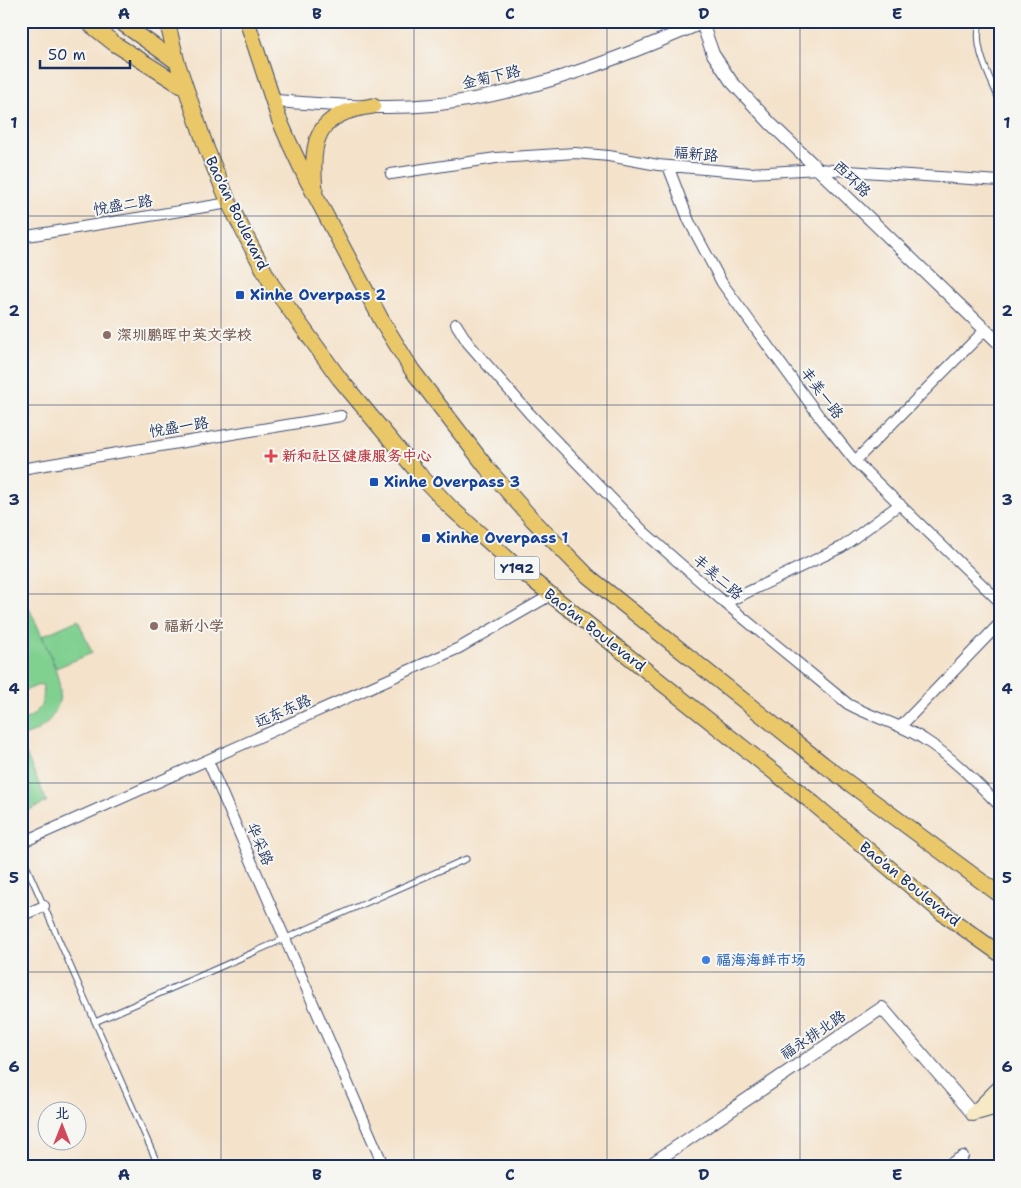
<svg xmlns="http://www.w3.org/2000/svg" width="1021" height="1188" font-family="'Shantell Sans','LXGW WenKai TC',sans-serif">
  <rect width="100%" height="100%" fill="#f6f6f2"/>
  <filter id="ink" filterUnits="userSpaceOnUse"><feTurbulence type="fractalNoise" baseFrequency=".02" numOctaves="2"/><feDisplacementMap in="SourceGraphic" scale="10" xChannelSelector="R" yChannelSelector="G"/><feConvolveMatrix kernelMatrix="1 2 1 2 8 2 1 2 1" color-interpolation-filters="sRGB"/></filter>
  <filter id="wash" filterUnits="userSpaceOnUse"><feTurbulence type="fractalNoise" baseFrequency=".0096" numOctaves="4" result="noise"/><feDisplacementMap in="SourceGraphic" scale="20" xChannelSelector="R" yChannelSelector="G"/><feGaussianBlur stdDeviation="1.12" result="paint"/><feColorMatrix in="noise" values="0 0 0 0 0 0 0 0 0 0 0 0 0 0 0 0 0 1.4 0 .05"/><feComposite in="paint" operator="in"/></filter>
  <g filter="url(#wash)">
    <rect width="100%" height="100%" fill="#f4e2ca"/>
    <path fill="#80d090" stroke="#4e8077" d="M21 593C32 613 59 669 60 690 61 712 43 733 21 736V721C39 715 47 702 42 684L21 692Z
      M78 620 92 653 56 668 42 636Z
      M26 754 47 802 22 813 21 756Z"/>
  </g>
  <g filter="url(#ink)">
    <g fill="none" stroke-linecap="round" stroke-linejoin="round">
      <defs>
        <path id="service" d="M981 21C971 45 991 79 1000 102
          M21 854 159 1167
          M95 1022 466 859"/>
        <path id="minor" d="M668 166 689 221 722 283 819 416 855 461 1000 602
          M391 174 496 158 575 153 609 156 658 165 750 173 818 169 1000 181
          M21 237 229 203
          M456 324 468 343 530 414 644 532 725 603 848 704C873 718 901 724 925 740 952 757 977 783 1000 806
          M855 461 985 330
          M21 469 341 416
          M725 603 842 547 900 504
          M900 727 1000 623
          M208 761 384 1167
          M21 843 459 648 551 595
          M21 916 44 906
          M944 1167 963 1156"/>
        <path id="tertiary" d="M702 23 713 54 731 81 771 124 1000 344
          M273 101C325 104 379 110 432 105 526 95 619 59 706 21
          M647 1167 882 1008 973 1114"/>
        <path id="secondary" d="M976 1113 1000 1106
          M973 1114 1000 1087"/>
        <path id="primary" d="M86 21 115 44 185 88
          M119 21 177 62
          M167 21 177 62 207 150 229 203 252 248 272 285 339 378 419 474 450 507 526 575 813 803 941 912 1000 954
          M247 21 279 119 289 142 307 180 382 321 412 370 487 468 532 519 588 576 823 764 1000 895
          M315 190C310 138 317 113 373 106"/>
      </defs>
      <use href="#service" stroke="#3c4a6e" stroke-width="7"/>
      <use href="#minor" stroke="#3c4a6e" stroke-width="12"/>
      <use href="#tertiary" stroke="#3c4a6e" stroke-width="14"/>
      <use href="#secondary" stroke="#3c4a6e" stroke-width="16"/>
      <use href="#primary" stroke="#3c4a6e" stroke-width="17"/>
      <use href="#service" stroke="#fff" stroke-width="5"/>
      <use href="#minor" stroke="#fff" stroke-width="10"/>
      <use href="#tertiary" stroke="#fff" stroke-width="12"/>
      <use href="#secondary" stroke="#f7e9c3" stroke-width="14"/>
      <use href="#primary" stroke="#eac769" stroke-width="15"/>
    </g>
  </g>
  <path fill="none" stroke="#1b2f5e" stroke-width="1" stroke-opacity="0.55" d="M221 21V1167M414 21V1167M607 21V1167M800 21V1167M21 216H1000M21 405H1000M21 594H1000M21 783H1000M21 972H1000"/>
  <g fill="#1a4fb4" stroke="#f6f6f2" stroke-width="2">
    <rect x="235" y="290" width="10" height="10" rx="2.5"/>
    <rect x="369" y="477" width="10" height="10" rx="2.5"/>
    <rect x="421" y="533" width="10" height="10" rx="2.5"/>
  </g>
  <g fill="#8d6e63" stroke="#f6f6f2" stroke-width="2">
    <circle cx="107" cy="335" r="5"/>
    <circle cx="154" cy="626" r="5"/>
  </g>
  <path fill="#e0444e" stroke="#f6f6f2" stroke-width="2" d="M268.5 448.5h5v5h5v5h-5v5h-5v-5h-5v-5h5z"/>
  <circle fill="#3f7fe0" stroke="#f6f6f2" stroke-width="2" cx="706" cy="960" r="5"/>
  <g text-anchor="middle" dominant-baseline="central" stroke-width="4" stroke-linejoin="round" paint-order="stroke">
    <rect fill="#f6f6f2" stroke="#5d6b8a" stroke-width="1" x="494.5" y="556.5" width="45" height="23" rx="4"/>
    <g font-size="14" font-weight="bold" fill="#1b2f5e">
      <text x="517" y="568">Y192</text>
    </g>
    <g font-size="15" fill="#1b2f5e" stroke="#f6f6f2">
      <text transform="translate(491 77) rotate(-13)">金菊下路</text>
      <text transform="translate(696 154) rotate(5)">福新路</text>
      <text transform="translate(852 179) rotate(44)">西环路</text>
      <text transform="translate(123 205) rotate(-9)">悦盛二路</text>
      <text transform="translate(237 213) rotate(64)">Bao'an Boulevard</text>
      <text transform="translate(822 393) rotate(53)">丰美一路</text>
      <text transform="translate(179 427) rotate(-9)">悦盛一路</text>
      <text transform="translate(718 577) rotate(41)">丰美二路</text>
      <text transform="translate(595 630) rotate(38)">Bao'an Boulevard</text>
      <text transform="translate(283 711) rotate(-24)">远东东路</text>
      <text transform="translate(260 844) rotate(67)">华采路</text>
      <text transform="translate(910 884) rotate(39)">Bao'an Boulevard</text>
      <text transform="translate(813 1035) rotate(-34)">福永排北路</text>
    </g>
    <g font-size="15" font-weight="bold" fill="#164399" stroke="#f6f6f2" text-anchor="start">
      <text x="250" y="295">Xinhe Overpass 2</text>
      <text x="384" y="482">Xinhe Overpass 3</text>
      <text x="436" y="538">Xinhe Overpass 1</text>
    </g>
    <g font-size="15" font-weight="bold" fill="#785e54" stroke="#f6f6f2" text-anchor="start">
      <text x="117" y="335">深圳鹏晖中英文学校</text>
      <text x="164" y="626">福新小学</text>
    </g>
    <g font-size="15" font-weight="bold" fill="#be3a42" stroke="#f6f6f2" text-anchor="start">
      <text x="282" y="456">新和社区健康服务中心</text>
    </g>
    <g font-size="15" font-weight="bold" fill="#366cbe" stroke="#f6f6f2" text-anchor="start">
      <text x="716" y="960">福海海鲜市场</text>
    </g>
  </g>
  <rect width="1021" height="1188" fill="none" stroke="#f6f6f2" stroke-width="55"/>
  <g transform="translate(62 1126)"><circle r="24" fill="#f6f6f2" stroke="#9ea6b7"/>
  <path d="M0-4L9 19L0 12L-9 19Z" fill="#d1495b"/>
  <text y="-8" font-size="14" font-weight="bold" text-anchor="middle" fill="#1b2f5e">北</text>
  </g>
  <path d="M40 60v8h90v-8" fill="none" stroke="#1b2f5e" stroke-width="2.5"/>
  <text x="48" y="60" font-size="15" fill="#1b2f5e" stroke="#f6f6f2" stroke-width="4" paint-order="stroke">50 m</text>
  <rect x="28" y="28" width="966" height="1132" fill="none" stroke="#1b2f5e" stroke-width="2"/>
  <g font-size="16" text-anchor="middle" font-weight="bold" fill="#1b2f5e">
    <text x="124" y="19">A</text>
    <text x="317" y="19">B</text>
    <text x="510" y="19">C</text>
    <text x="704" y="19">D</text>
    <text x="897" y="19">E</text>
    <text x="14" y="128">1</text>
    <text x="1007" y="128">1</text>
    <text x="14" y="316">2</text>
    <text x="1007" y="316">2</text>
    <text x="14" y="505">3</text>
    <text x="1007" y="505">3</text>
    <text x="14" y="694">4</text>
    <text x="1007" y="694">4</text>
    <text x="14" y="883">5</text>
    <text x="1007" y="883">5</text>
    <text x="14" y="1072">6</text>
    <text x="1007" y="1072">6</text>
    <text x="124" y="1180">A</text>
    <text x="317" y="1180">B</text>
    <text x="510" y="1180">C</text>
    <text x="704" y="1180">D</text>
    <text x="897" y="1180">E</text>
  </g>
</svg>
